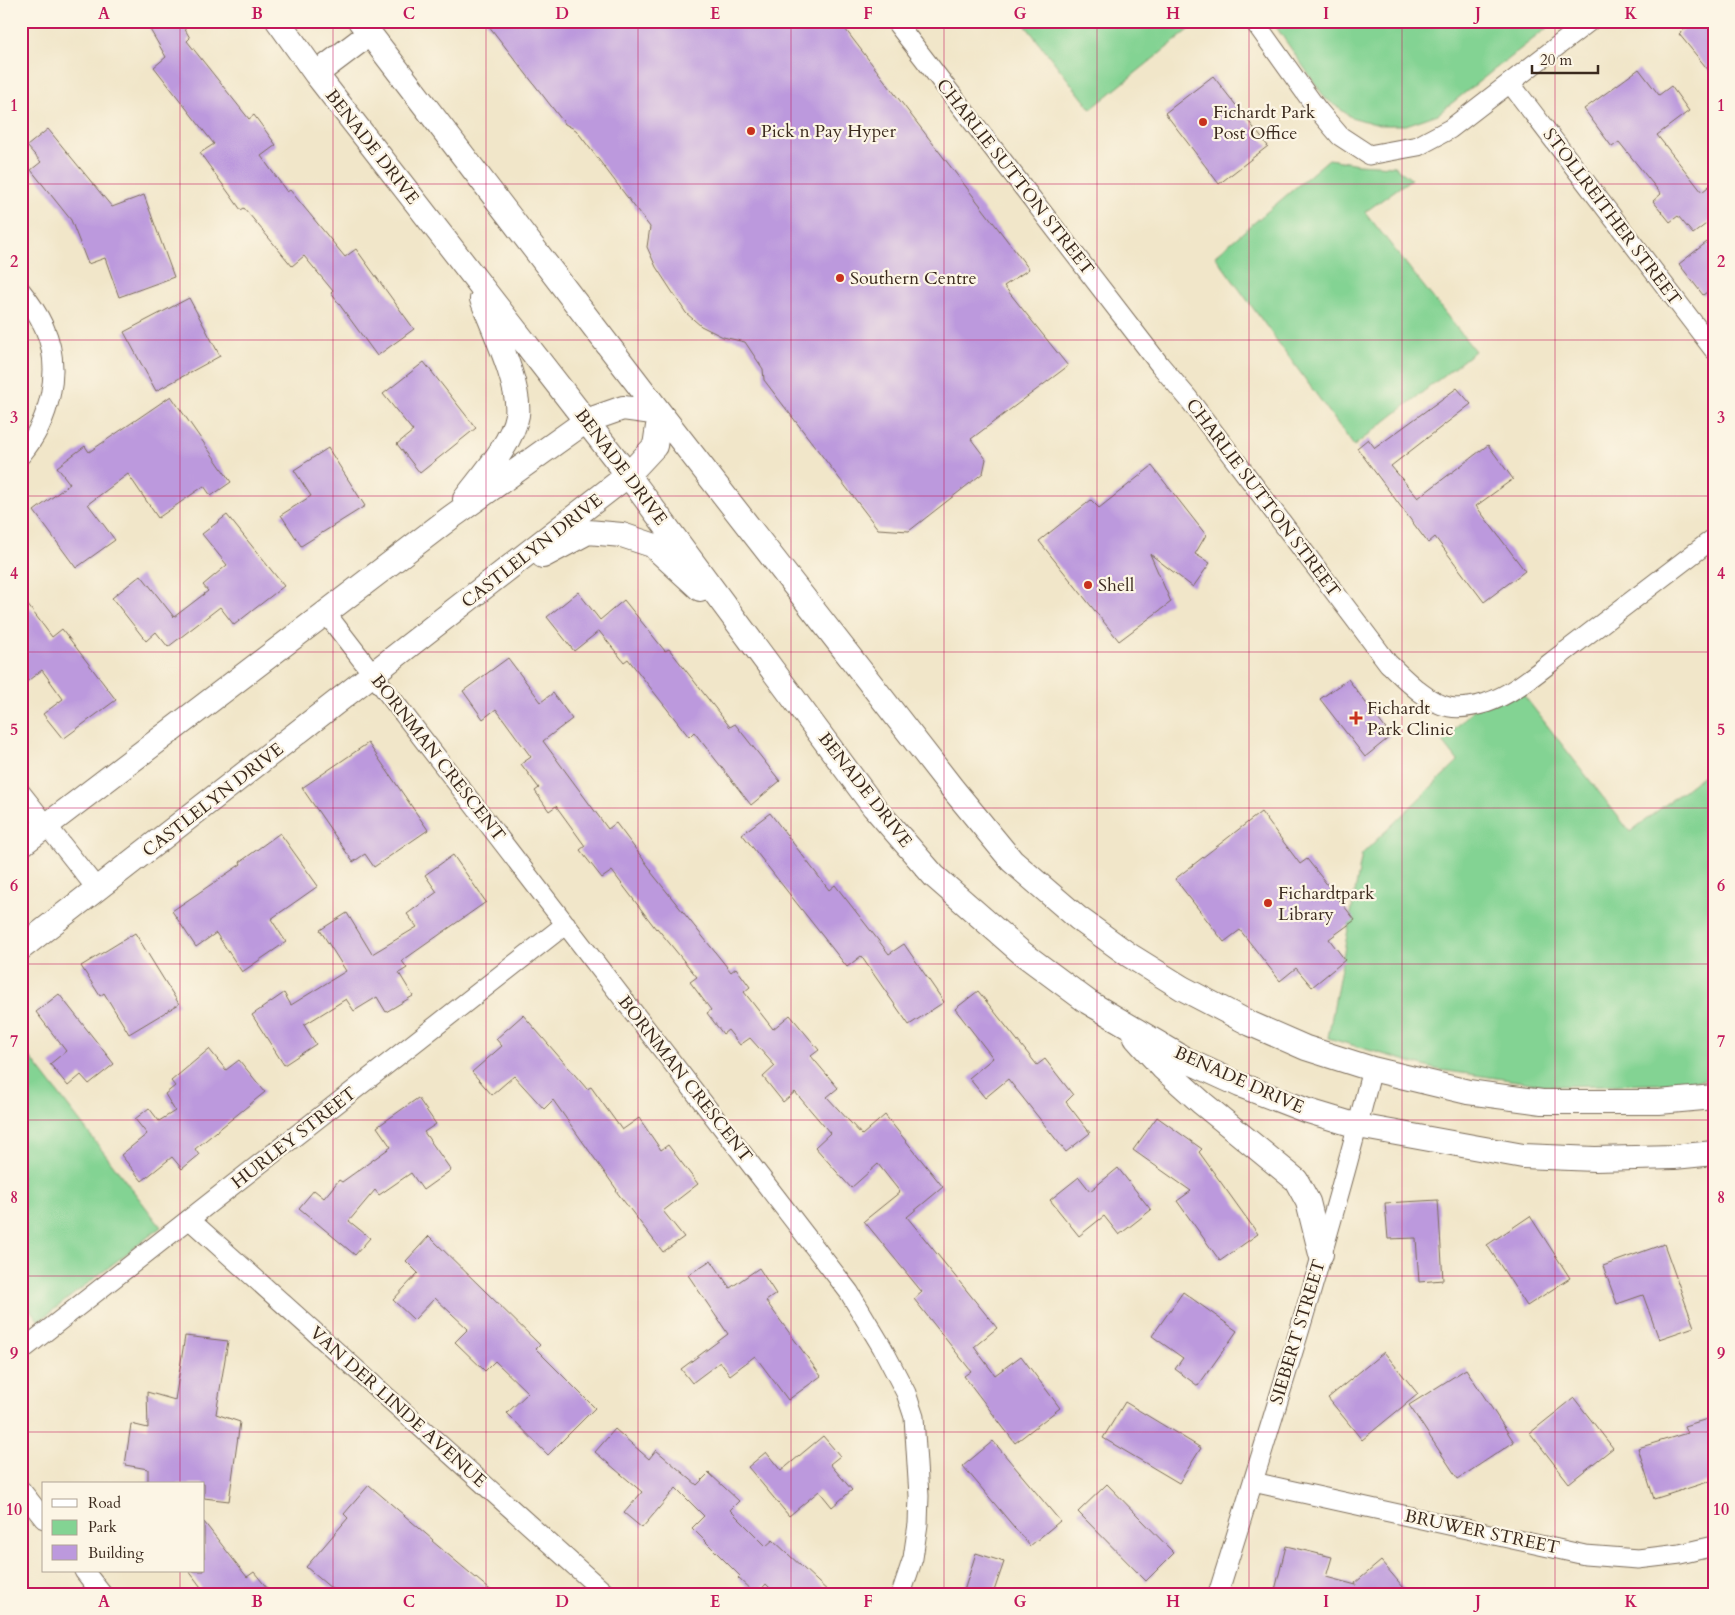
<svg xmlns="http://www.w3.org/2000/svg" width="1735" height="1615" font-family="Cardo,serif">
  <rect width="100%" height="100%" fill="#fcf5e5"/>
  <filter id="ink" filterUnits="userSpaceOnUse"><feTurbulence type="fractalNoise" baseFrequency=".02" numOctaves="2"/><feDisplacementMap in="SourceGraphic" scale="10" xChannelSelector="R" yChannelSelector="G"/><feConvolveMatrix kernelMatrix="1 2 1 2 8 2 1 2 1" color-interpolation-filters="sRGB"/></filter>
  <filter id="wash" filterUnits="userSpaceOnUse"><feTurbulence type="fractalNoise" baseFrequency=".0096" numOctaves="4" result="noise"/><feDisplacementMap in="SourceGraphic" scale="20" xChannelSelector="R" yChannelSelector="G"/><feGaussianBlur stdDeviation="1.12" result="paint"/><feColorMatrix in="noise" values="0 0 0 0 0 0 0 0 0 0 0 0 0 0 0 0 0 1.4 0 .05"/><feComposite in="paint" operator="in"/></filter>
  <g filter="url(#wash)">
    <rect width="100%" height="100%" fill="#f1e6c9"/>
    <path fill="#83d393" stroke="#5f7e58" d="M1022 21H1200L1091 109Z
      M1272 21H1556L1438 114 1406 125H1379L1351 117 1325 98Z
      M1329 159 1358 164 1394 166 1411 179 1365 212 1475 351 1354 446 1215 256Z
      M1522 693 1630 832 1714 767V1079L1658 1084 1551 1086 1434 1069 1328 1038 1362 854 1458 761 1443 742 1475 707Z
      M21 1045 161 1227 39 1321 21 1298Z"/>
    <g id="blocks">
      <path fill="#bc99dd" d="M145 21H180L190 38 187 41 249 119 254 115 276 145 261 156 287 192 290 190 345 257 356 249 414 329 377 356 331 293 333 291 304 256 292 266 244 208 241 210 200 153 214 144 154 67 166 57Z
        M485 21H839L1029 269 1004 286 1068 366 971 439 986 459 983 473 909 531 878 529 764 380 763 369 745 342 723 337 701 326 686 313 656 267 647 247 650 227 576 130 565 124Z
        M1694 21H1714V77L1679 34Z
        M1639 69 1659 95 1671 86 1689 111 1657 135 1702 192 1714 182V218L1693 234 1678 216 1670 222 1653 201 1661 194 1619 142 1612 147 1584 109Z
        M1213 76 1268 146 1219 184 1165 113Z
        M48 129 112 207 144 195 174 277 119 297 105 258 88 264 71 220 31 170 41 162 27 146Z
        M1707 242 1714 251V287L1703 295 1679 264Z
        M189 298 220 356 156 391 124 332Z
        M424 362 476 428 420 473 397 444 413 431 383 394Z
        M1457 388 1471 404 1391 466 1418 498 1488 445 1513 479 1476 506 1525 571 1484 602 1435 537 1428 543 1357 448 1368 439 1375 448Z
        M171 396 231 482 211 496 204 486 158 518 128 474 88 504 115 540 76 568 34 511 70 484 57 467 85 446 89 452Z
        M328 448 365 506 301 546 281 515 311 496 294 470Z
        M1152 466 1206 535 1195 554 1210 563 1193 587 1150 554 1171 602 1119 641 1039 541 1091 500 1099 508Z
        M227 515 284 586 234 625 220 607 168 647 156 632 146 641 112 598 141 575 174 617 208 591 203 585 227 565 202 534Z
        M578 592 600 620 624 600 665 651 669 649 730 727 735 724 780 781 751 805 694 732 689 737 628 659 624 662 599 631 574 651 547 617Z
        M21 596 52 637 62 629 116 700 63 739 43 714 63 699 42 670 21 686Z
        M508 658 541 702 553 693 572 719 543 741 608 829 616 823 652 871 651 872 731 972 736 968 750 987 744 992 773 1029 790 1015 819 1050 811 1056 838 1088 827 1097 862 1135 885 1115 943 1187 907 1217 997 1328 974 1347 995 1375 1021 1356 1060 1408 1015 1443 964 1376 971 1371 914 1299 922 1292 864 1221 900 1192 878 1164 851 1188 815 1147 830 1133 795 1092 783 1102 763 1077 775 1066 750 1038 740 1045 728 1030 723 1034 707 1013 711 1010 690 982 697 977 657 928 656 929 612 871 602 878 580 850 585 846 556 806 549 811 535 791 539 788 521 764 531 757 496 709 483 719 463 691Z
        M1348 679 1391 736 1365 757 1320 699Z
        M368 743 428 830 374 867 365 854 353 862 302 788Z
        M1261 812 1300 864 1307 859 1355 920 1329 939 1345 960 1312 987 1296 968 1280 981 1240 930 1224 942 1175 879Z
        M770 813 829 890 835 885 889 954 904 944 944 1002 909 1025 861 956 847 967 742 834Z
        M280 833 318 886 271 919 286 942 242 972 216 933 196 947 172 911 241 864 240 862Z
        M453 855 486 902 402 961 407 968 399 973 413 996 386 1012 377 997 354 1011 346 999 304 1025 316 1044 284 1065 252 1015 284 993 291 1005 346 971 320 930 347 913 372 954 417 927 407 914 437 892 425 875Z
        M135 933 179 1004 129 1034 104 993 100 996 81 966Z
        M978 991 1037 1065 1045 1059 1073 1095 1066 1102 1090 1133 1066 1152 1008 1079 985 1098 969 1078 993 1058 955 1009Z
        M59 994 114 1064 89 1084 81 1075 68 1086 50 1064 66 1051 36 1012Z
        M523 1015 587 1089 591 1087 622 1130 639 1118 661 1150 668 1145 698 1184 663 1211 684 1237 663 1252 616 1191 617 1190 553 1100 544 1109 514 1076 492 1095 472 1072 502 1046 496 1039Z
        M209 1049 226 1070 239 1060 265 1092 195 1149 199 1155 182 1169 172 1157 142 1181 121 1155 147 1134 135 1119 149 1108 159 1121 175 1111 165 1094 175 1086 171 1081Z
        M418 1098 436 1124 424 1132 451 1170 423 1190 411 1173 379 1195 375 1190 349 1221 370 1238 355 1255 299 1208 314 1190 324 1198 339 1180 342 1182 391 1147 377 1127Z
        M1157 1117 1202 1149 1199 1152 1258 1234 1220 1261 1177 1201 1191 1191 1133 1150Z
        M1118 1168 1151 1210 1119 1235 1104 1216 1079 1236 1050 1200 1079 1177 1090 1191Z
        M1438 1200 1443 1280 1419 1282 1416 1238 1388 1239 1385 1203Z
        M1530 1216 1570 1278 1527 1306 1487 1245Z
        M429 1236 540 1345 536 1349 595 1408 548 1455 507 1413 528 1393 495 1361 485 1371 455 1342 468 1329 435 1298 414 1320 393 1300 418 1273 406 1261Z
        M1664 1244 1694 1327 1659 1339 1643 1295 1617 1304 1603 1266Z
        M711 1260 730 1288 759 1268 776 1294 766 1301 821 1376 788 1400 755 1356 730 1375 720 1362 692 1383 681 1369 728 1334 688 1275Z
        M1183 1292 1237 1331 1198 1386 1175 1369 1183 1358 1152 1336Z
        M185 1336 228 1341 216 1414 240 1422 229 1501 204 1498V1484H148V1469L125 1465 131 1424 148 1428 147 1392 175 1400Z
        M1384 1352 1418 1394 1362 1440 1328 1398Z
        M1466 1369 1514 1442 1458 1479 1409 1405Z
        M1574 1398 1613 1448 1569 1483 1530 1433Z
        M1125 1402 1201 1448 1179 1483 1103 1438Z
        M1714 1417V1480L1654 1499 1638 1448 1687 1433 1684 1426Z
        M615 1429 649 1459 656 1450 697 1485 709 1473 739 1501 730 1510 766 1546 773 1540 831 1594H776L766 1584 757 1594H755L738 1578 740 1576 692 1528 704 1516 676 1488 642 1528 624 1513 642 1492 595 1452Z
        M823 1436 840 1456 830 1464 852 1490 832 1507 819 1491 789 1516 748 1467 766 1452 781 1471Z
        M993 1441 1060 1521 1030 1546 963 1466Z
        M1107 1484 1174 1553 1146 1581 1078 1512Z
        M369 1485 433 1540 432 1541 495 1594H338L306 1567 348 1518 344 1514Z
        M204 1522 247 1577 254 1572 272 1594H206L189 1571H204Z
        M1286 1546 1332 1557 1326 1577 1356 1585 1355 1583 1381 1561 1409 1594H1274Z
        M976 1553 1004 1562 993 1594H963Z"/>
    </g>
  </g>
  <g filter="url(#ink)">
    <use href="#blocks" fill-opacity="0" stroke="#7b6c5a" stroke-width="1"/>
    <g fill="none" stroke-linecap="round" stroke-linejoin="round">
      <defs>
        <path id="minor" d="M895 21 1160 365 1188 398 1388 663C1403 677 1427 703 1449 707 1460 709 1476 706 1486 703 1516 693 1541 669 1566 651 1615 614 1664 576 1714 538
          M1254 21 1317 109 1340 136 1369 155 1418 146 1450 129 1590 21
          M1510 83 1714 350
          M21 291C30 302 38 314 44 327 63 369 50 421 21 455
          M325 612 849 1292 882 1347 906 1393 914 1417 919 1496 918 1524 913 1558 901 1594
          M21 793 97 889
          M189 1219 606 1594
          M21 1351 566 924
          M1253 1482 1585 1555 1638 1559 1680 1554 1714 1546
          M21 1490 44 1519
          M84 1571 102 1594
          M1218 1594C1272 1420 1328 1246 1372 1069"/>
        <path id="tertiary" d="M278 21 316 74 628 475 874 807 934 876 1022 953 1088 1002 1190 1062 1240 1085 1305 1110 1358 1126 1523 1156 1595 1159 1674 1157 1714 1153
          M360 21 660 413 952 788 1012 861 1078 918 1129 955 1182 988 1251 1024 1306 1048 1372 1069 1468 1092 1542 1102H1659L1714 1097
          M316 74 369 34
          M465 499C482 476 512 444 517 415 521 386 493 328 482 299
          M543 556 588 532 622 535 652 545 700 589
          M21 845 450 518 586 421 623 408 660 413
          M21 948 628 475 655 446 660 413
          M1136 1038 1163 1068 1202 1103 1296 1180 1308 1202 1321 1254"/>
      </defs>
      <use href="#minor" stroke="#7b6c5a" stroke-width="21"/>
      <use href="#tertiary" stroke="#7b6c5a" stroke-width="26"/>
      <use href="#minor" stroke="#fff" stroke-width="19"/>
      <use href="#tertiary" stroke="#fff" stroke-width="24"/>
    </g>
  </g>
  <path fill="none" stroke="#c2185b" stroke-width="1" stroke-opacity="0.55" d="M180 21V1484M333 21V1594M486 21V1594M638 21V1594M791 21V1594M944 21V1594M1097 21V1594M1249 21V1594M1402 21V1594M1555 21V1594M21 184H1714M21 340H1714M21 496H1714M21 652H1714M21 808H1714M21 964H1714M21 1120H1714M21 1276H1714M21 1432H1714M180 1571V1594"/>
  <g fill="#c8321e" stroke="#fcf5e5" stroke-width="2">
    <circle cx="1203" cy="122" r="5"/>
    <circle cx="751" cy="131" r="5"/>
    <circle cx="840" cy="278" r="5"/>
    <circle cx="1088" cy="585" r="5"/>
    <path d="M1353.5 710.5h5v5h5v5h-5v5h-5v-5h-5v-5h5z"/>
    <circle cx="1268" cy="903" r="5"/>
  </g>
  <g text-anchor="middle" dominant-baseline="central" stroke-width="4.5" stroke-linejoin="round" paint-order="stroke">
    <g font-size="18" fill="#3b2a1e" stroke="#fcf5e5" text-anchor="start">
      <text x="1213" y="112">Fichardt Park<tspan x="1213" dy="21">Post Office</tspan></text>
      <text x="761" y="131">Pick n Pay Hyper</text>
      <text x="850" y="278">Southern Centre</text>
      <text x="1098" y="585">Shell</text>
      <text x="1367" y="708">Fichardt<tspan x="1367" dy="21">Park Clinic</tspan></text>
      <text x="1278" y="893">Fichardtpark<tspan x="1278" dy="21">Library</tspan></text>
    </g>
    <g font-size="18" fill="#3b2a1e" stroke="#fcf5e5">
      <text transform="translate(372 147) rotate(52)">BENADE DRIVE</text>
      <text transform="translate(1015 177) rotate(52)">CHARLIE SUTTON STREET</text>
      <text transform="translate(1612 217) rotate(53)">STOLLREITHER STREET</text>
      <text transform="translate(621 467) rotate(53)">BENADE DRIVE</text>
      <text transform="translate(1263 498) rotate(53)">CHARLIE SUTTON STREET</text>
      <text transform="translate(532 551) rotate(-38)">CASTLELYN DRIVE</text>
      <text transform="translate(438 758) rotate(52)">BORNMAN CRESCENT</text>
      <text transform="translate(865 790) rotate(52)">BENADE DRIVE</text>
      <text transform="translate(213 800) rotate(-38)">CASTLELYN DRIVE</text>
      <text transform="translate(685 1079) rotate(52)">BORNMAN CRESCENT</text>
      <text transform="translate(1239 1080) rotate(24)">BENADE DRIVE</text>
      <text transform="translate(294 1138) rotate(-38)">HURLEY STREET</text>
      <text transform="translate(1298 1332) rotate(-73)">SIEBERT STREET</text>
      <text transform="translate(398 1407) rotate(42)">VAN DER LINDE AVENUE</text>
      <text transform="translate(1482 1532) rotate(12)">BRUWER STREET</text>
    </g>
  </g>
  <rect width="1735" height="1615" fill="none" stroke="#fcf5e5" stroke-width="55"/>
  <rect x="42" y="1482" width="162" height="90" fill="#fcf5e5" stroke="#afa495"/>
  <rect x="52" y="1499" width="25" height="8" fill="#ffffff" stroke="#afa495"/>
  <text x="88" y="1508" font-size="15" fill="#3b2a1e">Road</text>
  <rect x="52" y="1520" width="25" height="15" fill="#83d393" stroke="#afa495"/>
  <text x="88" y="1532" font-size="15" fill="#3b2a1e">Park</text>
  <rect x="52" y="1545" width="25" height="15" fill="#bc99dd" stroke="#afa495"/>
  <text x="88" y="1558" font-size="15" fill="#3b2a1e">Building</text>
  <path d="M1532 65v8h66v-8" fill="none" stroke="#3b2a1e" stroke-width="2.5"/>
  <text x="1540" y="65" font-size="15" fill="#3b2a1e" stroke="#fcf5e5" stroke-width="4" paint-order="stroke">20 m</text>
  <rect x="28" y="28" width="1680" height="1560" fill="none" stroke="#c2185b" stroke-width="2"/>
  <g font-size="16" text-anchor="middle" font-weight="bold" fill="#c2185b">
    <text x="104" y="19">A</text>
    <text x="257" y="19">B</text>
    <text x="409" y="19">C</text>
    <text x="562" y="19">D</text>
    <text x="715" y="19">E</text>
    <text x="868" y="19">F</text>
    <text x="1020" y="19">G</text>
    <text x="1173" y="19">H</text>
    <text x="1326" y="19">I</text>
    <text x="1478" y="19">J</text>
    <text x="1631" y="19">K</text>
    <text x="14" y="111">1</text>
    <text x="1721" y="111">1</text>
    <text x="14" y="267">2</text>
    <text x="1721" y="267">2</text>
    <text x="14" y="423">3</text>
    <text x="1721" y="423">3</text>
    <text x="14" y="579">4</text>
    <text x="1721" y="579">4</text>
    <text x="14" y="735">5</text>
    <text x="1721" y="735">5</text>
    <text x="14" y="891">6</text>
    <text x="1721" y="891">6</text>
    <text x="14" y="1047">7</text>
    <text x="1721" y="1047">7</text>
    <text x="14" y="1203">8</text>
    <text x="1721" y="1203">8</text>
    <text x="14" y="1359">9</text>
    <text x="1721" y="1359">9</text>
    <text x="14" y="1515">10</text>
    <text x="1721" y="1515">10</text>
    <text x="104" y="1607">A</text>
    <text x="257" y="1607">B</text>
    <text x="409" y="1607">C</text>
    <text x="562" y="1607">D</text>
    <text x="715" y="1607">E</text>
    <text x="868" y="1607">F</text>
    <text x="1020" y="1607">G</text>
    <text x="1173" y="1607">H</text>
    <text x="1326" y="1607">I</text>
    <text x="1478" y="1607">J</text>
    <text x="1631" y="1607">K</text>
  </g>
</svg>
